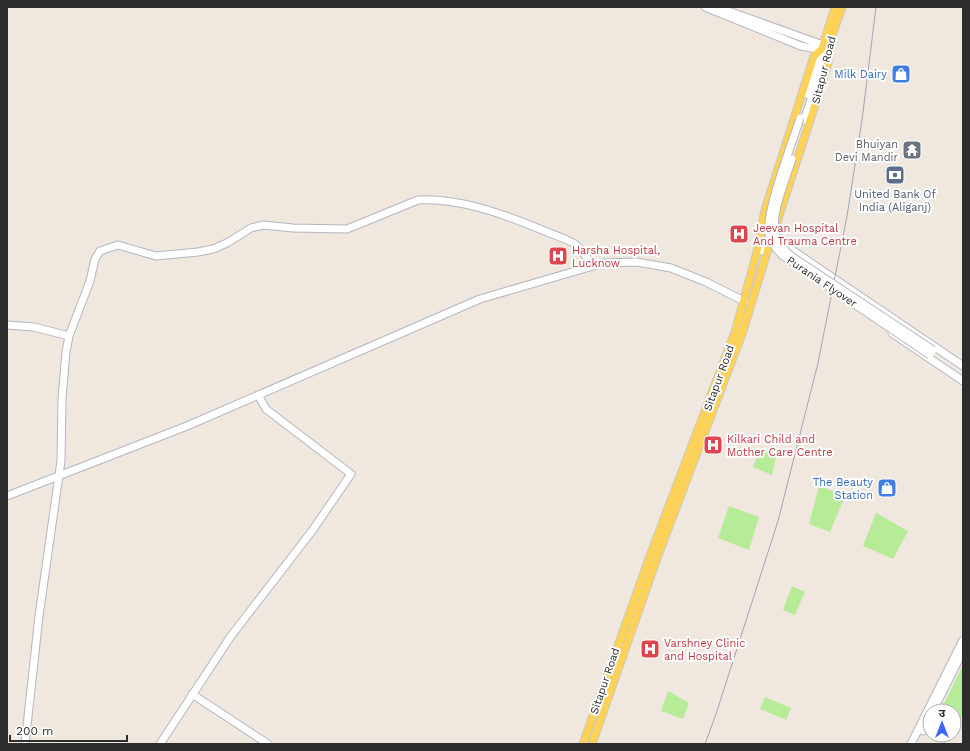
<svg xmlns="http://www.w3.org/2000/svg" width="970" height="751" font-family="'Work Sans','Noto Sans Devanagari',sans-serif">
  <rect width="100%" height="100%" fill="#f0e8df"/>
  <path fill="#b6eb97" d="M761 447 777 453 772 475 753 467Z
    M819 486 845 496 830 532 809 524Z
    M729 506 759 517 749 550 718 538Z
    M876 513 908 531 893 559 863 546Z
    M792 586 805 592 795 615 783 610Z
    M963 665V715L960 718 954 715V711L941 710Z
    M668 691 689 703 683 719 661 711Z
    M765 697 791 708 786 720 760 709Z"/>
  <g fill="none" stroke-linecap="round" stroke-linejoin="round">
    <defs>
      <path id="secondary" d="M705 7 801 46 828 51 804 120
        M717 7 826 46
        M808 95 822 49
        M757 252 772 246H786L963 366
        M7 325 34 327 69 336
        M892 333 963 381
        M7 496 187 426 480 299 603 263 637 262 671 268 706 282 744 301
        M192 694 268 744
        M933 711 963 651
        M923 731 930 718
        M25 744 39 616 61 461 62 398 66 352 69 336 90 281 95 259 100 251 118 245 156 256 198 252 213 249 227 243 251 228 263 225 293 228 347 229 418 200C461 198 503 214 542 230 552 234 564 238 573 243 581 247 587 259 593 266
        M160 744 231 636 312 531 351 474 266 409 258 395
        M911 744 963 640"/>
      <path id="primary" d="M776 225 813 111 828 63V47L842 7
        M583 744 650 556 735 332 757 252 765 210 814 56 822 49 835 7
        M592 744 657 558 742 334 772 236"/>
    </defs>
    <use href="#secondary" stroke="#b3b6c2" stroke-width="9"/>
    <use href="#primary" stroke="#c8c8c8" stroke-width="9"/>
    <use href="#secondary" stroke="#fff" stroke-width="7"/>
    <use href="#primary" stroke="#fed256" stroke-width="7"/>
    <path stroke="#a0a5b9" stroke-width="1" d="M705 744 716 714 778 521 818 363 847 216 862 120 876 7"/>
    <defs>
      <path id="secondary-bridge" d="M800 118C792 144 765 212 769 234 771 243 776 249 782 255L930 355
        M792 159C786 179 767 221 777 240 780 247 786 251 791 256L933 350"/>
    </defs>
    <use href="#secondary-bridge" stroke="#b3b6c2" stroke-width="9" stroke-linecap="butt"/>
    <use href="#secondary-bridge" stroke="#fff" stroke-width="7"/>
  </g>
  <defs>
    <symbol id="shop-square" viewBox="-11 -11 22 22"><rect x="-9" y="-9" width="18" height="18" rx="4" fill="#3f7fe0" stroke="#fff"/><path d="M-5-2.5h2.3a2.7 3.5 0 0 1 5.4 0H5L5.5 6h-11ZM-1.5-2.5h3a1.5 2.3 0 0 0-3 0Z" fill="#fff"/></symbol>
    <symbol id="temple-square" viewBox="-11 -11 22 22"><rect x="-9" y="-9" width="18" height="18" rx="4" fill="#6b7280" stroke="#fff"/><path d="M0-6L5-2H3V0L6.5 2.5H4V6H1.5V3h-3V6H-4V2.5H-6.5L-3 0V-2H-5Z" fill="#fff"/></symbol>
    <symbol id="bank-square" viewBox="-11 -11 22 22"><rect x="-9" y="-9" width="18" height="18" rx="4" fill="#5c6f8a" stroke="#fff"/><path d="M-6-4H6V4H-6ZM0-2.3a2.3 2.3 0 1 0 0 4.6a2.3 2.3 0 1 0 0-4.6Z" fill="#fff"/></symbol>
    <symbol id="hospital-square" viewBox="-11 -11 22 22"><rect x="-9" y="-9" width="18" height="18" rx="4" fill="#e0444e" stroke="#fff"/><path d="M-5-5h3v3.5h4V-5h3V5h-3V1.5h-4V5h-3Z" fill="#fff"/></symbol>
  </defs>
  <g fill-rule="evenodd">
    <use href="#shop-square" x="890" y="63" width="22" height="22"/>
    <use href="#temple-square" x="901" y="139" width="22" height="22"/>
    <use href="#bank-square" x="884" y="164" width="22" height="22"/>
    <use href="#hospital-square" x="728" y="223" width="22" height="22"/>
    <use href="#hospital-square" x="547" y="245" width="22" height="22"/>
    <use href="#hospital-square" x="702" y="434" width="22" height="22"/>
    <use href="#shop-square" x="876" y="477" width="22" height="22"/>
    <use href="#hospital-square" x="639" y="638" width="22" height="22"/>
  </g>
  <g text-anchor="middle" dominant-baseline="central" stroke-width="4" stroke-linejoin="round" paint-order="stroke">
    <g font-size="11" fill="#2d2d2d" stroke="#fff">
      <text transform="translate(824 70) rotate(-76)">Sitapur Road</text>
      <text transform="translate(822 282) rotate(34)">Purania Flyover</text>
      <text transform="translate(719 378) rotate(-70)">Sitapur Road</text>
      <text transform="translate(605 681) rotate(-71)">Sitapur Road</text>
    </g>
    <g font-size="11" fill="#366cbe" stroke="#fff" text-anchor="end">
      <text x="887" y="74">Milk Dairy</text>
      <text x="873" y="482">The Beauty<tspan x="873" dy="13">Station</tspan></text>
    </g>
    <g font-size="11" fill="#5b616d" stroke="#fff" text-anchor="end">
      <text x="898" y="144">Bhuiyan<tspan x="898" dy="13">Devi Mandir</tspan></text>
    </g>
    <g font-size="11" fill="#4e5e75" stroke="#fff">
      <text x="895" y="194">United Bank Of<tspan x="895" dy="13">India (Aliganj)</tspan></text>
    </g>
    <g font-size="11" fill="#be3a42" stroke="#fff" text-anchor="start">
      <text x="753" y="228">Jeevan Hospital<tspan x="753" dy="13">And Trauma Centre</tspan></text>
      <text x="572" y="250">Harsha Hospital,<tspan x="572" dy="13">Lucknow</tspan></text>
      <text x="727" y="439">Kilkari Child and<tspan x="727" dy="13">Mother Care Centre</tspan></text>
      <text x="664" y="643">Varshney Clinic<tspan x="664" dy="13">and Hospital</tspan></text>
    </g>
  </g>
  <rect width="970" height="751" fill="none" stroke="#2d2d2d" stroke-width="16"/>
  <g transform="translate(942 723)"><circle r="19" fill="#ffffff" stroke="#ababab"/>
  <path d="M0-3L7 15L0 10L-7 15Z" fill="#3c66ff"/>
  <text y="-6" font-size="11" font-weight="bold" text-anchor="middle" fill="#2d2d2d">उ</text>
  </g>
  <path d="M10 735v6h117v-6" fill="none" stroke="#2d2d2d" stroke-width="2"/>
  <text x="16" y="735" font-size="12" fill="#2d2d2d" stroke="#ffffff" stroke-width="3" paint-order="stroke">200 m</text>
</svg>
